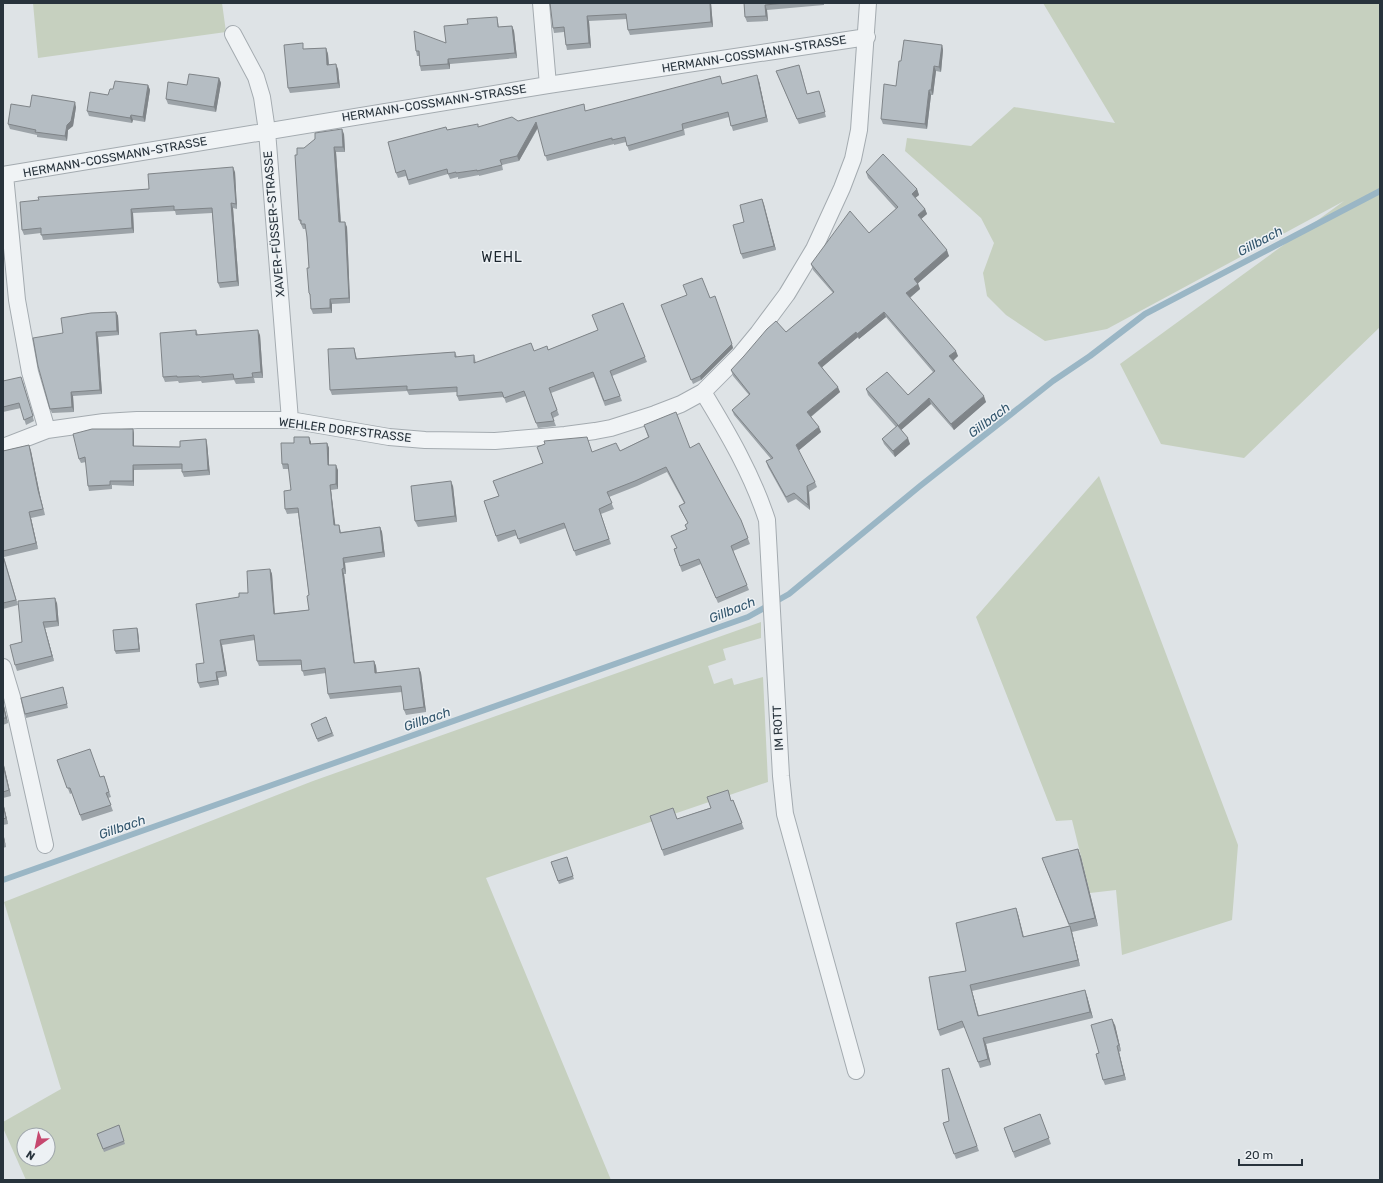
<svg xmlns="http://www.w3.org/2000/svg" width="1383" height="1183" font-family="Rubik,sans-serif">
  <rect width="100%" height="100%" fill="#dee3e6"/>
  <path fill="#c6d0bf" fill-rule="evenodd" d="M33 3H222L226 32 38 58Z
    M1043 3H1380V327L1244 458 1161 444 1120 364 1344 201 1107 329 1045 341 1006 315 987 296 983 273 994 243 981 218 905 151 907 138 971 146 1014 107 1115 123Z
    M1099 476 1238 845 1232 920 1122 955 1116 890 1090 893 1072 820 1056 821 976 617Z
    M761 622V638L723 649 726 660 708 666 714 684 732 678 734 685 763 677 768 782 486 878 611 1180H26L3 1128V1122L61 1089 4 902 313 781ZM24 1135H48V1159H24Z"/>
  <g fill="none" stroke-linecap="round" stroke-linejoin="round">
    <path stroke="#9ab6c5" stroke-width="6" d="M3 880 748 617 789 594 920 486 1053 381 1090 356 1145 314 1380 191"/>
    <defs>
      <path id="street" d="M541 3 548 85
        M233 34 256 77 262 97 267 131 290 420
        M3 175 548 85 867 37
        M5 175 17 300 30 372 47 430
        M703 392C728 433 752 474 767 520L781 776 785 814 856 1071
        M3 447 47 430 104 422 137 420H290L389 437 425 440 495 441 565 435 595 431 611 428 655 414 681 404 703 392 739 356 758 333 787 294 814 249 842 188 853 159 859 130 868 3
        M3 667 12 697 45 845"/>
    </defs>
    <use href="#street" stroke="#a4abb0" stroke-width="18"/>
    <use href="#street" stroke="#f0f3f5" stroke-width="16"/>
  </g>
  <path fill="#9ca3a8" d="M550 3H711L713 27 630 35 628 30 627 19 589 21 591 48 567 50 566 45 564 32 554 33 553 28Z
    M744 3H824V5L767 10 768 21 747 22 745 17Z
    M497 17 499 27 512 26 514 31 517 58 450 64V69L421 71 420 66 419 56H417L416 51 446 43 468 24Z
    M942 45 943 50 941 72 936 71 933 95H931L927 129 883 124 881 119 896 86 901 61Z
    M326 48 328 54 329 64 338 69 340 88 290 93 288 88 305 49Z
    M801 70 807 94 819 91 826 117 799 124 776 71Z
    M219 78 221 83 216 112 168 104 166 99 187 85Z
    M759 81 768 122 733 131 729 117 684 129 685 135 629 151 626 142 614 145V144L547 161 538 128 519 161 502 165 503 170 479 176V175L458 179V177L450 179 448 174 409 185 406 176 398 178 396 173 447 130 479 127 586 111 723 84Z
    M148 85 150 90 145 122 133 120 132 123 89 116 87 111 108 95Z
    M30 107H76L73 126 68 130 67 141 37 137V135L10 129 8 124Z
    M344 134 345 152H336L341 222 347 227 350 303 332 304V313L313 314 311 309V298L309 293V268L306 229H303L299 220 297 155 304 148Z
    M235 172 237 209 233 208 239 286 220 288 218 283 212 213 176 215 175 211 133 213 134 233 43 240 41 233 24 235 22 230 39 200 149 189Z
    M866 172 917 189 919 195 915 198 925 209 927 214 921 219 949 256 918 283 920 289 910 298 958 356 953 360 986 402 954 430 931 404 901 430 910 444 895 457 884 444 882 439 896 427 868 395 866 389 908 395 933 372 886 317 859 339 858 337 822 367 840 392 811 417 821 432 798 451 815 482 817 487 809 492 810 510 796 499 788 503 768 467 766 461 771 459 734 415 732 410 749 395 733 376 731 370 786 332 833 293 813 270 811 264 869 233 896 209 868 178Z
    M762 199 776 250 743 259 741 254 744 222Z
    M710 298 733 348 701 380 693 384 661 305Z
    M623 303 647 362 612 376 622 401 605 406 594 377 551 393 559 415 553 418 556 426 538 428 526 396 506 403 504 397 459 401 457 396V392L409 395 407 391 332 395 330 390 354 348 357 359 455 352 457 357 474 355 476 363 534 351 548 350 598 330Z
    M116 312 118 316 119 335 98 337 102 394 73 396 74 412 52 413 50 409 63 333Z
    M196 330 198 335H260L263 378H254L255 383 236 384 234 380 202 383 201 381 179 383 178 381 165 382 163 377Z
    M3 381 23 382 34 421 26 425 21 408 3 412Z
    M644 425 690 448 741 520 750 544 733 551 749 590 718 603 701 564 682 572 674 549 676 548 687 530 685 525 688 523 681 511 679 506 684 503 667 472 637 486 609 497 614 509 601 514 611 544 576 556 566 528 520 544 517 535 498 542 484 501 499 496 543 463 592 452 620 451 648 437Z
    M133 429 134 434V446L180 447 206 439 207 443 210 475 184 477 182 472V469L134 470V486L112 485V489L89 491 88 486 86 462 81 463 79 459Z
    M309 437 311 444 327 443 329 448V465L338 470V489L331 490 335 525H339L341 532 380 527 382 532 385 557 345 563 346 574H344L355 663 374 661 376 666 377 673 419 668 421 673 426 712 406 715 404 710 402 692 330 699 328 694 326 673 304 676 301 665 259 666 257 661 255 640 222 645 227 676 218 678 219 685 200 688 198 683 204 663 239 597 248 593 270 569 272 574 275 613 309 610V595L298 513 287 514 285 509 291 490 289 469H283L282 464 294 443Z
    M29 445 31 451 40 495 45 515 31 518 38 549 4 557 18 605 3 609V451Z
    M453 486 457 522 418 527 415 521Z
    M57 603 59 626 45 628 54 661 17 671 15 665 22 642Z
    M137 628 138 631 140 652 116 654 115 651Z
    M63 687 68 708 26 718 25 714Z
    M3 703 8 723 3 725Z
    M326 717 334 736 318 742 311 724Z
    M57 760 100 777 104 776 111 797 108 798 113 811 82 821 72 793 70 794Z
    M3 761 11 796 3 798Z
    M733 800 744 829 664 856 650 816 677 819Z
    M3 802 8 824 3 825Z
    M3 832 6 847 3 848Z
    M1078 849 1081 857 1098 926 1072 932 1080 966 972 991 979 1016 1087 996 1093 1018 986 1044 991 1065 980 1068 965 1027 940 1036 938 1030 966 971 1016 908 1018 914 1024 937 1069 926 1045 866Z
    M567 857 574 879 559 884 551 862Z
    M1115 1025 1121 1051 1119 1052 1126 1080 1105 1085 1103 1080Z
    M949 1068 979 1151 956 1159 943 1123 949 1121Z
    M1040 1114 1051 1144 1015 1158 1004 1128Z
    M119 1125 125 1144 104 1152 97 1134Z"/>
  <path fill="#7f8488" d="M710 3H711L713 27 711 22Z
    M765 5 767 10 768 21 766 16Z
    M587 16 589 21 591 48 589 43Z
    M512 26 514 31 517 58 515 53Z
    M942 45 943 50 941 72 939 67Z
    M326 48 328 54 329 70 327 65Z
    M448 59 450 64V69L448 64Z
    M336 64 338 69 340 88 338 83Z
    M934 66 936 71 933 95 931 90Z
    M757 75 759 81 768 122 766 117Z
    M219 78 221 83 216 112 214 107Z
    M148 85 150 90 145 122 143 117Z
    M929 90 931 95 927 129 925 124Z
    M75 102 76 107 73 126 68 130 67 141 65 136 67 125Z
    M131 115 133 120 132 123 130 118Z
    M536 122 538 127 519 161 517 156Z
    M342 129 344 134 345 152 343 147Z
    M334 147 336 152 341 227 339 222Z
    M233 167 235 172 237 209 236 204Z
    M917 189 919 195 914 199 912 194Z
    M762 199 764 204 776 250 774 246Z
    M231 203 233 208 239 286 237 281Z
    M131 209 133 213 134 233 132 228Z
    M925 209 927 214 920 220 918 215Z
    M345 222 347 227 350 303 349 298Z
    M947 250 949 256 916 285 914 279Z
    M918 284 920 289 908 299 906 293Z
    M330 299 332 304V313L330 308Z
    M116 312 118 316 119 335 117 331Z
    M884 312 886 317 859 339 857 334Z
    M3 314 4 316V341L3 339Z
    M258 330 260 335 263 378 261 372Z
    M96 332 98 337 102 394 100 390Z
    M856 332 858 337 820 369 818 363Z
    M732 344 733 348 701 380 700 376Z
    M956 351 958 356 952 362 949 356Z
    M838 387 840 392 809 418 807 412Z
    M71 392 73 396 74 412 72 407Z
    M984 396 986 402 954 430 951 424Z
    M929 398 931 404 900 431 898 426Z
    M819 427 821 432 798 451 796 445Z
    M133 429 134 434V450L133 446Z
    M309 437 311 442V449L310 444Z
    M908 438 910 444 895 457 893 451Z
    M206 439 207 443 210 475 208 470Z
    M327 443 329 448V470L328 465Z
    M29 445 31 451 40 495 45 515 38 490Z
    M133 465 134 470V486L133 481Z
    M336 465 338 470V489L336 484Z
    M451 481 453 486 457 522 455 516Z
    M330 485 331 490 336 530 334 525Z
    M807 486 809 492 810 510 808 505Z
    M29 512 31 518 38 549 36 543Z
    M380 527 382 532 385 557 383 552Z
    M343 558 345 563 346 574 344 568Z
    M270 569 272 574 275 619 274 614Z
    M342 569 344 574 355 668 354 663Z
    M55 598 57 603 59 626 57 621Z
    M43 622 45 628 54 661 52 656Z
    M137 628 138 631 140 652 139 649Z
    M220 640 222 645 227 676 225 671Z
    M374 661 376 666 377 678 375 673Z
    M419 668 421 673 426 712 424 707Z
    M216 672 218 678 219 685 217 680Z
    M3 703 4 706 8 723 6 718Z
    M3 761 11 796 9 790 3 765Z
    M3 802 8 824 6 818 3 805Z
    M3 832 6 847 3 836Z
    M1078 849 1081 857 1098 926 1095 918Z
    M1016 908 1018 914 1025 943 1023 937Z
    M1070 926 1072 932 1080 966 1078 960Z
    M970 985 972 991 980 1022 978 1016Z
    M1085 990 1087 996 1093 1018 1090 1012Z
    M1112 1019 1115 1025 1121 1051 1119 1045Z
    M983 1038 986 1044 991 1065 988 1059Z
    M1117 1046 1119 1052 1126 1080 1124 1075Z"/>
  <path fill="#b5bdc3" stroke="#7f8488" d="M550 3H710L711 22 628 30 626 14 587 16 589 43 566 45 564 27 553 28Z
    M744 3H786L765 5 766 16 745 17Z
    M497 17 498 27 512 26 515 53 448 59V64L420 66 419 51H416L414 31 446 43 444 26 468 24 467 19Z
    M904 40 942 45 939 67 934 66 931 90H929L925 124 881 119 884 84 896 86 899 61H901Z
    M303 43V49L326 48 327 65 336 64 338 83 288 88 284 45Z
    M799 65 807 94 819 91 825 112 797 119 776 71Z
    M189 74 219 78 214 107 166 99 168 82 187 85Z
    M757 75 766 117 731 126 728 112 682 124 683 130 627 146 625 137 612 140V138L545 156 536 122 517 156 500 160 502 165 477 171V170L456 173V172L448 174 447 169 408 180 405 170 396 173 388 142 446 127 447 130 478 124V127L512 117 518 121 584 104 585 111 720 76 722 84Z
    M115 81 148 85 143 117 131 115 130 118 87 111 90 92 108 95 110 89H113Z
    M32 95 75 102 71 121 67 125 65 136 35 132 36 130 8 124 11 104 30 107Z
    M342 129 343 147H334L339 222H345L349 298 330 299V308L311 309 310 294 309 293 307 268H309L307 237 305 224H301V220H299L295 155H297V148H304L315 139V133Z
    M883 154 917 189 912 194 925 209 918 215 947 250 914 279 918 284 906 293 956 351 949 356 984 396 951 424 929 398 898 426 908 438 893 451 882 439 898 425 866 389 887 372 908 395 935 371 884 312 857 334 856 332 818 363 838 387 807 412 819 427 796 445 815 482 807 486 808 505 794 493 786 497 766 461 773 458 732 410 750 394 731 370 744 356 767 329 776 321 786 332 834 292 811 264 850 211 869 233 898 207 866 172Z
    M233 167 236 204 231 203 237 281 218 283 212 208 174 210V206L131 209 132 228 41 235V228L22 230 20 202 39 200 38 197 149 189 148 174Z
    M762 199 774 246 741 254 733 225 744 222 740 205Z
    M702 278 710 298 715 296 732 344 700 376 691 380 661 305 687 295 683 285Z
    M623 303 645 357 610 371 620 396 604 401 593 372 549 388 557 410 551 413 554 421 536 423 524 391 504 398 502 392 457 396V387L407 390V386L330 390 328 349 354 348 356 359 455 352V357L474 355V363L531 343 534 351 547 346 548 350 598 330 592 315Z
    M116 312 117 331 96 332 100 390 71 392 72 407 50 409 38 366 33 338 63 333 61 318 91 313Z
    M196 330V335L258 330 261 372 252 373 253 377 234 379 233 374 200 377 199 376 177 377V376L163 377 160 333Z
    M21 377 33 416 24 420 19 403 3 407V381Z
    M676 412 690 448 699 443 741 520 748 538 731 546 747 585 716 598 699 559 680 566 674 549 677 548 671 536 687 529 685 525 688 523 679 506 685 503 666 467 635 481 607 492 612 503 599 509 609 539 574 551 564 523 518 539 515 530 496 536 484 501 499 496 493 481 543 463 537 447 545 444 544 441 587 437 592 452 616 443 620 451 649 437 644 425Z
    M92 429H133V446L180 447V441L206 439 208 470 182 472V464L133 465V481H110V485L88 486 85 457 79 459 73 434Z
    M294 437H309L310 444 327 443 328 465H336V484L330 485 334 525H339L340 533 380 527 383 552 343 558 344 568 342 569 354 663 374 661 375 673 419 668 424 707 404 710 401 686 328 694 325 668 302 671 301 660 257 661 254 635 220 640 225 671 216 672 217 680 198 683 196 664 204 663 196 604 239 597V593H248L247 571 270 569 274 614 309 610 307 596 309 595 298 508 285 509 284 491 291 490 288 464H282L281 443H294Z
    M29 445 38 490 43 509 29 512 36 543 3 551V451Z
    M451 481 455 516 415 521 411 486Z
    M3 556 16 600 3 603Z
    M55 598 57 621 43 622 52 656 15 665 10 645 22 642 18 601Z
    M137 628 139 649 115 651 113 630Z
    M63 687 67 704 25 714 21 698Z
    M3 704 6 718H3Z
    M326 717 332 733 317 739 311 724Z
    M90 749 100 777 104 776 109 792 106 793 111 805 80 815 70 788H67L57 760Z
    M3 765 9 790 3 792Z
    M728 790 731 801 733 800 742 823 662 850 650 816 673 808 677 819 711 808 707 797Z
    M3 805 6 818 3 819Z
    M1078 849 1095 918 1069 924 1042 858Z
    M567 857 573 876 558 881 551 862Z
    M1016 908 1023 937 1070 926 1078 960 970 985 978 1016 1085 990 1090 1012 983 1038 988 1059 978 1062 962 1021 938 1030 929 977 966 971 956 923Z
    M1112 1019 1119 1045 1117 1046 1124 1075 1103 1080 1096 1054 1099 1053 1091 1025Z
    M949 1068 977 1146 954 1154 943 1123 949 1121 942 1070Z
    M1040 1114 1049 1138 1013 1152 1004 1128Z
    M119 1125 124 1141 103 1149 97 1134Z"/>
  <g text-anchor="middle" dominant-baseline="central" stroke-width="3" stroke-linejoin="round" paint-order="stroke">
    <g font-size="12" fill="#28333c" stroke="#edf1f4">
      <text transform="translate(754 54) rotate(-9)">HERMANN-COSSMANN-STRASSE</text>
      <text transform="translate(434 103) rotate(-9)">HERMANN-COSSMANN-STRASSE</text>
      <text transform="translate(115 157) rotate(-10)">HERMANN-COSSMANN-STRASSE</text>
      <text transform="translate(274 224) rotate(-95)">XAVER-FÜSSER-STRASSE</text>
      <text transform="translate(345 430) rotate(7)">WEHLER DORFSTRASSE</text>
      <text transform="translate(778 728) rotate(-93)">IM ROTT</text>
    </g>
    <g font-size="13" font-style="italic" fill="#34576e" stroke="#edf1f4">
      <text transform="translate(1260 241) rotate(-28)">Gillbach</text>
      <text transform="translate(989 420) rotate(-37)">Gillbach</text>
      <text transform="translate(732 610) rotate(-22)">Gillbach</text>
      <text transform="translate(427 719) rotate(-19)">Gillbach</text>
      <text transform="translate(122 827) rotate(-19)">Gillbach</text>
    </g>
    <g font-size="14" letter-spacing="1" fill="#1a242d" stroke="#edf1f4">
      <text x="502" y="257">WEHL</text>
    </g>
  </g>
  <rect width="1383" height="1183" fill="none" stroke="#28333c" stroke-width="8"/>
  <g transform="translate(36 1147) rotate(213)"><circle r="19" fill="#edf1f4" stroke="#9ea5aa"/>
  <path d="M0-3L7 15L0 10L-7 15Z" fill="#c6486f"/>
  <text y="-6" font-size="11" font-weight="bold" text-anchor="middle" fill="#28333c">N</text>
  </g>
  <path d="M1239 1159v6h63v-6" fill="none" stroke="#28333c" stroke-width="2"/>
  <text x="1245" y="1159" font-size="12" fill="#28333c" stroke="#edf1f4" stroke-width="3" paint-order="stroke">20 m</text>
</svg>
